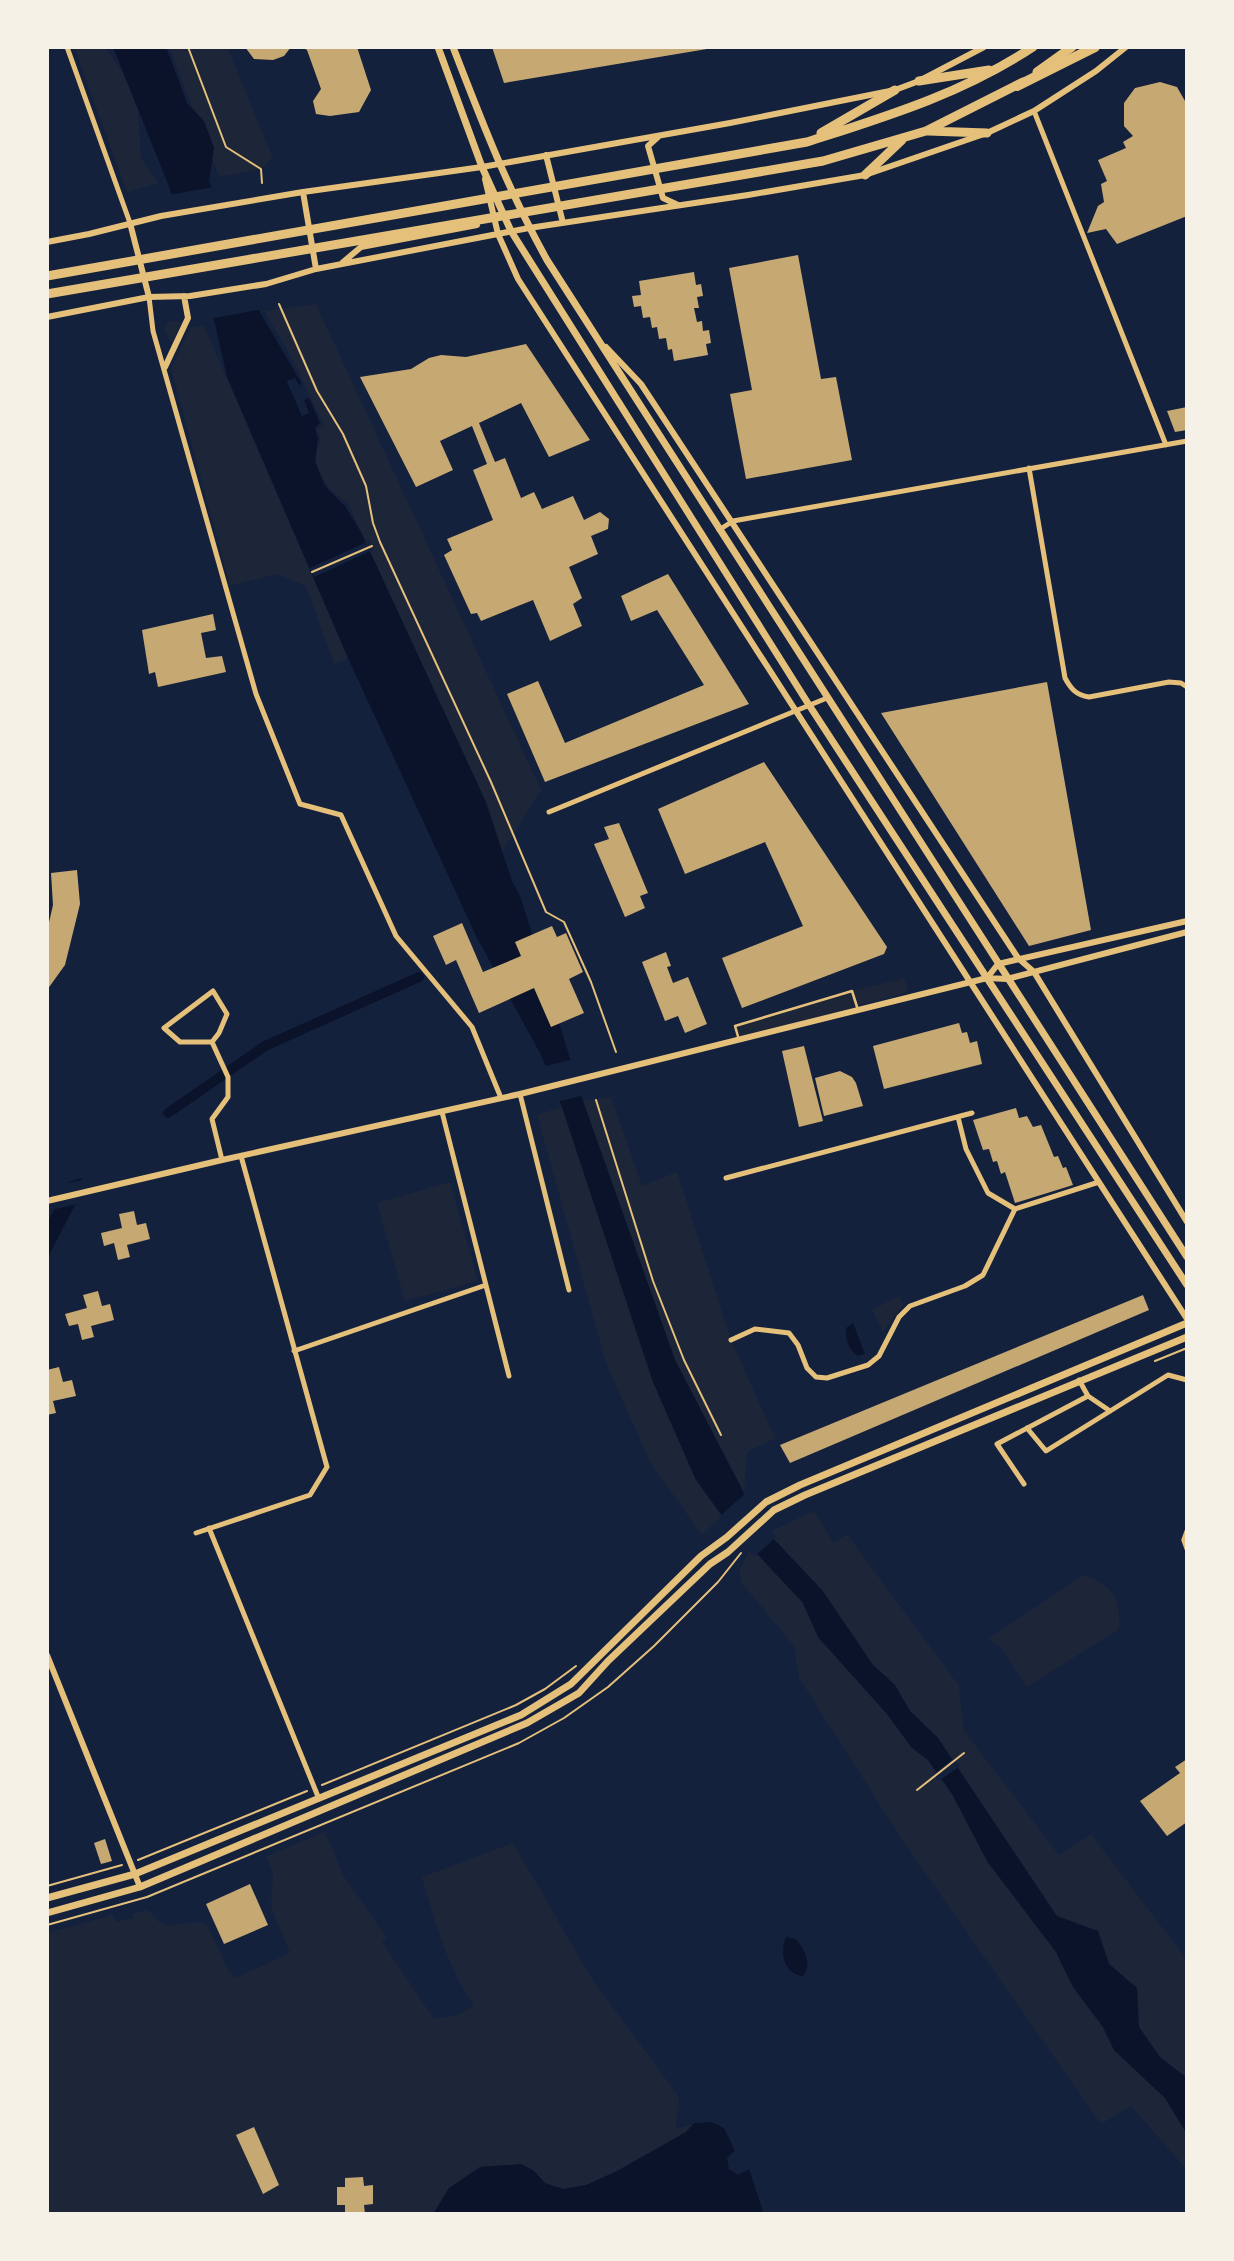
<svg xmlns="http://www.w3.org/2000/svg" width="1234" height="2261" font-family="Signika,sans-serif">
  <rect width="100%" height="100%" fill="#14213d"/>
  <path fill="#1d2539" d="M74 47H105L122 71 138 109 141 158 158 183 127 192Z
    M169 47H227L273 158 261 169 219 177Z
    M316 304 541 790 500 855 467 765 347 501C328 495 306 458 321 441L317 429 324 425 289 353 264 311Z
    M168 321 181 322 172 343 164 329Z
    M204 326 348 658 334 664 306 586 276 574 230 586 171 369 190 328Z
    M905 978 908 992 857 1006 858 1010 739 1040 735 1026 852 991Z
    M611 1097 642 1186 677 1172 731 1340 775 1438 747 1452 744 1493 675 1360 583 1101Z
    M562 1107 653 1382 696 1480 722 1516 702 1535 650 1462 606 1363 537 1115Z
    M450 1182 478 1281 405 1301 377 1203Z
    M899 1296 903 1305 883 1332 872 1310Z
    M814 1511 834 1543 847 1534 959 1686 964 1731 1059 1855 1091 1834 1187 1960V2078L1160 2057 1139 2027 1137 1988 1109 1964 1098 1931 1057 1917 938 1738 910 1711 895 1685 873 1665 822 1590 768 1533Z
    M751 1548 803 1603 818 1637 887 1714 912 1748 928 1760 952 1794 987 1861 1056 1952 1073 1987 1103 2027 1114 2050 1165 2098 1187 2134V2170L1131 2106 1101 2124 901 1838 799 1678 794 1646 741 1582 739 1570Z
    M1083 1575C1113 1585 1121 1598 1119 1629L1027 1687 1001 1648 988 1639Z
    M325 1832 343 1875 387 1938 382 1942 434 2019 457 2015 474 2006C449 1971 434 1919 422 1877L513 1843 592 1979 679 2097 676 2129C694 2123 707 2120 724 2128L735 2151 727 2158 729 2168 738 2175 749 2169 764 2214H47V1933L113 1915 116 1922 134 1918 133 1914 148 1909C170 1942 182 1913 208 1926L227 1968 236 1978 290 1953 271 1907 273 1875 267 1856Z"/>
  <path fill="#0b132b" d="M113 47H166L187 103 204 121 214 148 209 181 261 314 302 384 299 385 295 378 287 382 302 415 309 413 304 400 309 398 320 423 315 428 318 439 315 462 325 486 345 506 361 532 486 802 512 881 521 898 583 1101 675 1360 744 1493 768 1533 822 1590 873 1665 895 1685 910 1711 938 1738 1057 1916 1098 1931 1109 1964 1137 1988 1139 2027 1160 2057 1187 2078V2134L1165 2098 1114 2050 1103 2027 1073 1987 1056 1952 987 1861 952 1794 928 1760 912 1748 887 1714 818 1637 803 1603 723 1517 696 1480 653 1382 562 1107 541 1055 477 938 348 658 227 377 215 324 168 184Z
    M80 1178 87 1182 47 1259V1224L67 1183Z
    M853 1323 865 1354 858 1356C848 1349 845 1339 846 1328Z
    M786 1937 796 1939C804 1949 813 1964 803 1976 784 1975 779 1952 786 1937Z
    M711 2122 724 2128 735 2151 727 2158 729 2169 738 2175 749 2169 764 2214H433L449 2188 480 2167 521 2164 533 2170 545 2183 563 2189 586 2185 617 2171 686 2132 694 2123Z"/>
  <path fill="#14213d" d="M215 187 263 309 210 319 168 195Z
    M293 379 297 388 305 385 298 389 296 387 293 382 292 383 304 412 301 399 310 396 301 399 307 414 302 416 287 381Z
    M369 541 373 550 314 577 310 568Z
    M574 1059 585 1095 556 1102 542 1067Z
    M87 1179 90 1184 78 1204 51 1210 63 1184Z
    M747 1492 776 1537 754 1557 719 1517Z
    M954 1758 960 1766 939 1781 934 1774Z"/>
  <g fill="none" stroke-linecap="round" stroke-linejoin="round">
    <path stroke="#0b132b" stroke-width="10" d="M168 1113 265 1046 419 977"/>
  </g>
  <path fill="#c6a872" d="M245 47H291L284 56 273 60 254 59Z
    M302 47H357L371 90 359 112 330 116 316 114 313 101 321 89 307 50Z
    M492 47H707V49L504 83Z
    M1160 82 1177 87 1185 101 1187 216 1117 244 1106 229 1087 233 1098 206 1104 202 1101 184 1107 181 1098 160 1126 148 1123 142 1133 136 1124 126V103L1135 88Z
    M798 255 821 379 836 377 852 460 746 479 730 394 752 390 729 268Z
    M694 272 696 285 701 284 703 296 697 297 699 308H694L697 322 702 321 703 331 709 330 711 343 706 344 708 355 674 361 672 349 668 350 666 338 659 339 657 327 652 328 650 317 643 318 641 306 634 307 632 296 641 295 639 281Z
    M526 344 590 440 549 457 521 403 479 423 495 462 505 458 521 498 534 492 542 509 573 496 584 520 600 512 609 519 608 529 591 536 598 554 569 567 582 598 573 604 582 626 550 641 533 600 481 621 477 613 471 614 444 555 452 550 447 539 493 520 473 470 487 464 472 426 440 441 453 470 416 487 360 377 411 369 429 358 441 355 466 357Z
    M1187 407V430L1175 432 1167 411Z
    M668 574 749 704 545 782 507 694 538 681 565 743 704 685 657 610 631 621 621 596Z
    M213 614 216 630 201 633 206 658 222 656 226 672 158 687 155 672 149 674 142 630Z
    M1047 682 1091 930 1029 946 881 713Z
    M764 762 887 947 884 954 742 1008 722 958 803 926 765 842 685 874 658 809Z
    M619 823 648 893 640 896 645 908 625 917 594 844 609 839 604 827Z
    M77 870 80 904 65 965 47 990V931L53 905 51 873Z
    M462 923 483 972 521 956 515 942 552 926 557 937 566 933 583 972 569 979 584 1013 551 1027 534 988 479 1013 456 960 446 965 433 936Z
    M666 952 671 966 667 967 673 983 688 977 707 1024 685 1033 678 1016 665 1021 642 962Z
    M959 1023 962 1033 967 1032 970 1043 977 1041 982 1064 884 1089 873 1046Z
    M804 1046 823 1121 799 1127 782 1051Z
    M840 1071 852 1077 856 1083 863 1106 824 1116 815 1078Z
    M1016 1108 1019 1118 1027 1116 1033 1127 1041 1125 1054 1157 1058 1156 1063 1168 1066 1167 1073 1185 1015 1203 1005 1172 1001 1174 997 1161 993 1162 989 1149 983 1150 973 1120Z
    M134 1211 137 1225 146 1223 150 1239 127 1245 130 1257 118 1260 114 1243 104 1246 101 1233 122 1228 119 1214Z
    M98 1291 102 1306 110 1304 114 1320 91 1326 94 1337 82 1340 78 1324 69 1326 65 1314 87 1308 83 1295Z
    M1143 1295 1149 1310 790 1463 780 1445Z
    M59 1367 63 1382 72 1380 76 1396 53 1401 56 1413 47 1415V1370Z
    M1187 1759V1822L1167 1836 1140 1801 1180 1773 1175 1767Z
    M105 1839 112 1861 101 1864 94 1843Z
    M250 1884 268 1925 224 1944 206 1904Z
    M254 2127 279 2185 263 2194 236 2135Z
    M363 2177 364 2186 373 2185V2204L364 2205 365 2214H345V2205H337V2187H345V2178Z"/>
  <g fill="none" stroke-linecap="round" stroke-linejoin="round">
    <path stroke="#e5c07b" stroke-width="2" d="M188 47 226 147 261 169 262 183
      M279 304 317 391 343 434 366 486 373 523 380 542 491 782 546 912 564 922 591 982 616 1052
      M312 572 372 546
      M596 1100 653 1281 684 1360 721 1435
      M1155 1361 1187 1348
      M322 1785 516 1705 545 1689 576 1666
      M917 1790 964 1753
      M138 1860 307 1791
      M47 1886 122 1865
      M47 1925 147 1897 519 1743 564 1718 608 1687 654 1646 718 1582 741 1553"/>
    <path stroke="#e5c07b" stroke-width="2.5" d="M739 1040 735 1026 852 991 858 1010"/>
    <path stroke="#e5c07b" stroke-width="3.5" d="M1187 1529 1183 1540 1187 1551"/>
    <path stroke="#e5c07b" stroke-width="5" d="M67 47 130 223
      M1034 111 1166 445
      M149 297 153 331 256 694 300 804 341 815 396 936 472 1027 501 1098
      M1029 468 1065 678C1071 689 1076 695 1089 697L1169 682 1181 683 1187 687
      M719 530 733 521 1187 441
      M549 812 827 698
      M212 1042H180L164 1028 213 991 227 1014 219 1033 212 1042 228 1077V1097L212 1119 222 1160
      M520 1094 569 1290
      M442 1112 509 1376
      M958 1117 966 1149 988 1193 1015 1209 1099 1182
      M726 1178 972 1113
      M731 1340 755 1329 789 1333 798 1345 807 1368 816 1377 827 1378 868 1365 879 1356 899 1317 910 1306 965 1286 983 1275 1015 1209
      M294 1351 486 1285
      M1079 1380 1088 1396
      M1027 1428 1046 1451 1168 1375 1187 1380
      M1024 1484 997 1444 1088 1396 1110 1411
      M209 1528 319 1799
      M196 1533 310 1495 327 1467 241 1156"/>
    <path stroke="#e5c07b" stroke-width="6" d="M658 137 648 146 663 198 678 205
      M546 155 563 223
      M485 179 498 234 518 279 1187 1319
      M303 192 316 269
      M130 223 149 297
      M47 242 89 234 161 216 303 192 482 167 730 123 895 90 919 81 984 47
      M342 263 361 247 477 225
      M47 317 149 297 190 296 266 284 316 269 529 228 748 195 865 175 987 133 1034 111 1096 71 1126 47
      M606 347 641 384 1018 958 1034 972 1187 1222
      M165 367 188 318 184 296
      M987 978 998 964 1187 921
      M47 1201 222 1160 520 1094 987 978 1007 979 1187 932
      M47 1655 140 1887"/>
    <path stroke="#e5c07b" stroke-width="7" d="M438 47 482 167 511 231 809 705 1187 1285
      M453 47C482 122 508 190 547 260L1187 1257
      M47 1898 135 1874 521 1715 571 1684 701 1556 727 1537 766 1502 800 1485 1187 1323
      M47 1913 140 1887 527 1723 579 1693 608 1661 710 1564 728 1552 774 1510 805 1495 1187 1337"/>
    <path stroke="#e5c07b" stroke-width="9" d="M1037 72 1072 47
      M919 81 989 70
      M928 131 987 133
      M821 133 895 90
      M865 175 902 140
      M47 276 807 142C888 116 961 94 1033 47
      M47 294 823 161 926 131 1023 82"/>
    <path stroke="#e5c07b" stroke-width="10" d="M1017 86 1095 47"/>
  </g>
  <rect width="1234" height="2261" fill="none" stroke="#f6f1e7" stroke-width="98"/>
</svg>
